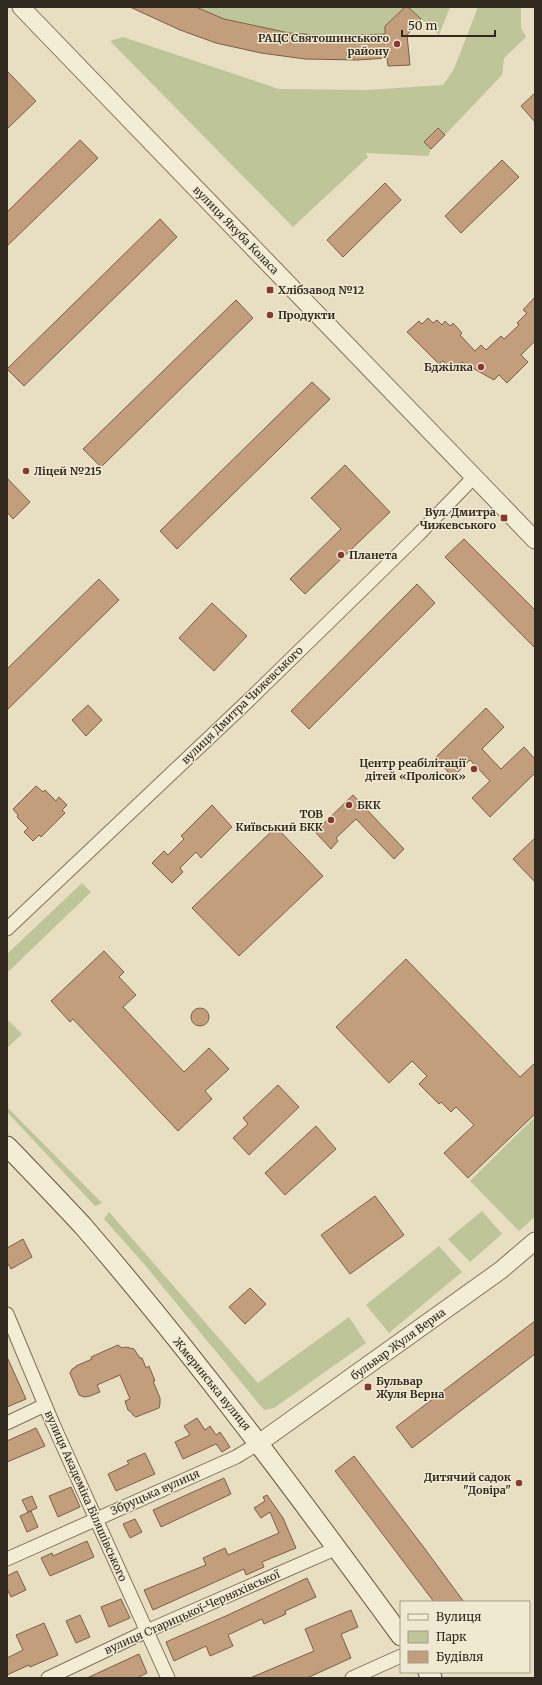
<svg xmlns="http://www.w3.org/2000/svg" width="542" height="1685" font-family="Merriweather,serif">
  <rect width="100%" height="100%" fill="#e8dfc3"/>
  <path fill="#bdc599" d="M196 7H405L385 26 386 43 289 33 224 19Z
    M408 7H450L439 35Z
    M478 7H521V28L526 37 504 58 502 75 445 135 437 128 424 142 431 149 428 156 366 153 368 157 293 227 110 41 123 37 279 89 366 90 443 85 454 69Z
    M82 883 91 892 7 973V954Z
    M7 1019 22 1034 7 1048Z
    M7 1107 102 1203 95 1206 7 1112Z
    M535 1117V1217L519 1231 470 1181Z
    M482 1211 502 1234 470 1262 448 1239Z
    M109 1212 258 1383 349 1317 366 1343 274 1408 264 1410 144 1264 104 1219Z
    M439 1246 462 1272 389 1333 366 1305Z"/>
  <path fill="#c29e7d" stroke="#7c5e45" d="M130 7H196L224 19 289 33 330 36 385 34V26L405 7H408L421 19 407 35 410 65 388 66 387 58 358 60 305 59 261 53 216 43 180 30Z
    M7 71 36 101 7 129Z
    M535 93V122L521 106Z
    M438 128 445 135 431 149 424 142Z
    M80 140 98 158 7 246V212Z
    M502 160 519 177 461 233 445 216Z
    M385 183 401 200 343 257 327 240Z
    M160 219 177 237 24 386 7 369Z
    M535 297V341L521 355 528 362 507 383 499 375 494 380 462 362 456 367 452 363 448 366 443 361 439 364 407 332 419 321 422 324 428 318 433 323 437 320 442 325 445 321 450 326 453 323 462 333 460 335 475 351 481 345 486 350 501 336 504 339 519 325 517 323 527 313 523 310Z
    M236 300 253 318 101 467 83 449Z
    M312 382 330 399 177 549 160 531Z
    M345 465 390 512 305 594 290 579 341 529 311 498Z
    M7 478 30 502 13 519 7 512Z
    M464 539 535 610V648L445 557Z
    M99 579 119 600 7 710V669Z
    M417 584 435 603 309 729 291 711Z
    M212 603 247 636 214 671 179 638Z
    M88 705 102 720 86 736 72 720Z
    M486 708 504 727 482 749 501 769 524 747 535 759V773L490 817 472 798 490 781 470 760 453 777 435 758Z
    M36 786 43 792 45 790 56 801 59 797 67 805 62 810 65 813 41 837 39 835 33 841 24 832 28 828 17 817 18 815 13 809Z
    M353 795 404 849 394 859 356 819 336 838 338 841 331 849 316 833 319 830 318 829Z
    M212 805 232 827 201 858 196 852 180 868 183 872 172 883 152 863 164 851 168 855 184 839 181 836Z
    M276 827 323 876 239 956 192 908Z
    M535 838V882L513 859Z
    M104 951 124 972 119 977 136 995 123 1007 184 1072 209 1048 229 1069 205 1091 212 1099 178 1131 73 1019 70 1022 51 1001Z
    M406 959 520 1077 535 1063V1114L468 1178 444 1153 474 1125 456 1107 451 1112 441 1102 439 1104 419 1084 427 1076 412 1061 389 1083 336 1027Z
    M191 1017a9 9 0 1 1 18 0a9 9 0 1 1-18 0Z
    M278 1085 299 1107 249 1155 233 1138 248 1124 243 1118Z
    M316 1126 336 1149 285 1195 265 1173Z
    M375 1196 404 1235 350 1274 321 1235Z
    M23 1239 32 1257 11 1269 7 1262V1248Z
    M250 1288 266 1304 245 1324 229 1307Z
    M535 1321V1354L412 1448 396 1427Z
    M118 1345 122 1348 126 1347 134 1349 140 1358H142L146 1368 149 1366 155 1381H153L160 1398V1404L159 1408 136 1417 133 1415 131 1412 128 1410 125 1401 130 1399 120 1375 97 1385 100 1392 90 1396 84 1397 79 1395 70 1373 72 1369 76 1367V1366L92 1359 91 1357Z
    M7 1357 26 1399 7 1407Z
    M197 1418 205 1430 210 1426 216 1435 220 1432 230 1447 222 1452 216 1444 183 1459 175 1442 190 1435 184 1426Z
    M36 1428 45 1446 7 1462V1441Z
    M145 1453 155 1474 116 1491 108 1474 129 1464 127 1461Z
    M354 1456 422 1545 464 1602H434L335 1471Z
    M224 1478 231 1494 161 1527 153 1510Z
    M71 1487 80 1507 58 1517 49 1496Z
    M267 1495 283 1518 296 1548 262 1562 264 1567 246 1575 244 1569 153 1610 144 1590 206 1565 203 1558 225 1548 228 1555 279 1533 270 1512 261 1518 254 1508 265 1501 263 1497Z
    M32 1496 37 1508 28 1512 22 1500Z
    M31 1511 38 1527 27 1532 20 1516Z
    M135 1519 142 1532 130 1538 123 1524Z
    M87 1541 94 1557 50 1576 41 1558 52 1553 53 1556Z
    M17 1571 26 1590 11 1597 7 1589V1576Z
    M307 1578 316 1597 285 1611 286 1614 264 1624 262 1619 228 1635 233 1646 210 1656 206 1646 174 1661 166 1642 228 1615Z
    M121 1599 130 1618 109 1627 101 1607Z
    M351 1610 358 1627 341 1634 351 1658 307 1678H250L314 1651 305 1629Z
    M80 1615 90 1637 76 1643 66 1621Z
    M44 1623 58 1655 30 1667 29 1665 7 1675V1658L23 1650 16 1635Z
    M139 1654 147 1673 137 1678H87Z"/>
  <g fill="none" stroke-linecap="round" stroke-linejoin="round">
    <defs>
      <path id="minor" d="M7 929 248 701 418 535 474 477
        M7 1314 53 1424 168 1678
        M7 1423 45 1405
        M7 1559 236 1457 259 1443
        M48 1678 147 1631 337 1548
        M352 1678 401 1656"/>
      <path id="tertiary" d="M21 7 535 540
        M259 1443 501 1270 535 1241"/>
      <path id="secondary" d="M7 1146C32 1172 58 1199 83 1226 196 1357 299 1496 401 1636
        M428 1672 432 1678"/>
    </defs>
    <use href="#minor" stroke="#80715c" stroke-width="15"/>
    <use href="#tertiary" stroke="#80715c" stroke-width="19"/>
    <use href="#secondary" stroke="#62533f" stroke-width="21"/>
    <use href="#minor" stroke="#f4edd5" stroke-width="13"/>
    <use href="#tertiary" stroke="#f4edd5" stroke-width="17"/>
    <use href="#secondary" stroke="#f4edd5" stroke-width="19"/>
  </g>
  <g fill="#883833" stroke="#f0e9d2" stroke-width="1.5">
    <circle cx="397" cy="44" r="4"/>
    <rect x="266" y="286" width="8" height="8" rx="2"/>
    <circle cx="270" cy="315" r="4"/>
    <circle cx="481" cy="367" r="4"/>
    <circle cx="26" cy="471" r="4"/>
    <rect x="500" y="514" width="8" height="8" rx="2"/>
    <circle cx="341" cy="555" r="4"/>
    <circle cx="474" cy="769" r="4"/>
    <circle cx="349" cy="805" r="4"/>
    <circle cx="331" cy="820" r="4"/>
    <rect x="364" y="1383" width="8" height="8" rx="2"/>
    <circle cx="519" cy="1483" r="4"/>
  </g>
  <g text-anchor="middle" dominant-baseline="central" stroke-width="3" stroke-linejoin="round" paint-order="stroke">
    <g font-size="11" font-weight="bold" fill="#32291e" stroke="#f0e9d2" text-anchor="end">
      <text x="389" y="38">РАЦС Святошинського<tspan x="389" dy="13">району</tspan></text>
      <text x="278" y="290" text-anchor="start">Хлібзавод №12</text>
      <text x="278" y="315" text-anchor="start">Продукти</text>
      <text x="473" y="367">Бджілка</text>
      <text x="34" y="471" text-anchor="start">Ліцей №215</text>
      <text x="496" y="512">Вул. Дмитра<tspan x="496" dy="13">Чижевського</tspan></text>
      <text x="349" y="555" text-anchor="start">Планета</text>
      <text x="466" y="763">Центр реабілітації<tspan x="466" dy="13">дітей «Пролісок»</tspan></text>
      <text x="357" y="805" text-anchor="start">БКК</text>
      <text x="323" y="814">ТОВ<tspan x="323" dy="13">Київський БКК</tspan></text>
      <text x="376" y="1381" text-anchor="start">Бульвар<tspan x="376" dy="13">Жуля Верна</tspan></text>
      <text x="511" y="1477">Дитячий садок<tspan x="511" dy="13">"Довіра"</tspan></text>
    </g>
    <g font-size="11" fill="#32291e" stroke="#f0e9d2">
      <text transform="translate(236 230) rotate(46)">вулиця Якуба Коласа</text>
      <text transform="translate(242 705) rotate(-44)">вулиця Дмитра Чижевського</text>
      <text transform="translate(398 1344) rotate(-36)">бульвар Жуля Верна</text>
      <text transform="translate(212 1384) rotate(51)">Жмеринська вулиця</text>
      <text transform="translate(155 1492) rotate(-24)">Збруцька вулиця</text>
      <text transform="translate(86 1496) rotate(66)">вулиця Академіка Біляшівського</text>
      <text transform="translate(192 1612) rotate(-24)">вулиця Старицької-Черняхівської</text>
    </g>
  </g>
  <rect width="542" height="1685" fill="none" stroke="#32291e" stroke-width="16"/>
  <rect x="400" y="1601" width="130" height="72" fill="#f0e9d2" stroke="#a49c8a"/>
  <rect x="408" y="1614" width="20" height="6" fill="#f4edd5" stroke="#a49c8a"/>
  <text x="436" y="1621" font-size="12" fill="#32291e">Вулиця</text>
  <rect x="408" y="1631" width="20" height="12" fill="#bdc599" stroke="#a49c8a"/>
  <text x="436" y="1641" font-size="12" fill="#32291e">Парк</text>
  <rect x="408" y="1651" width="20" height="12" fill="#c29e7d" stroke="#a49c8a"/>
  <text x="436" y="1661" font-size="12" fill="#32291e">Будівля</text>
  <path d="M402 30v6h93v-6" fill="none" stroke="#32291e" stroke-width="2"/>
  <text x="408" y="30" font-size="12" fill="#32291e" stroke="#f0e9d2" stroke-width="3" paint-order="stroke">50 m</text>
</svg>
